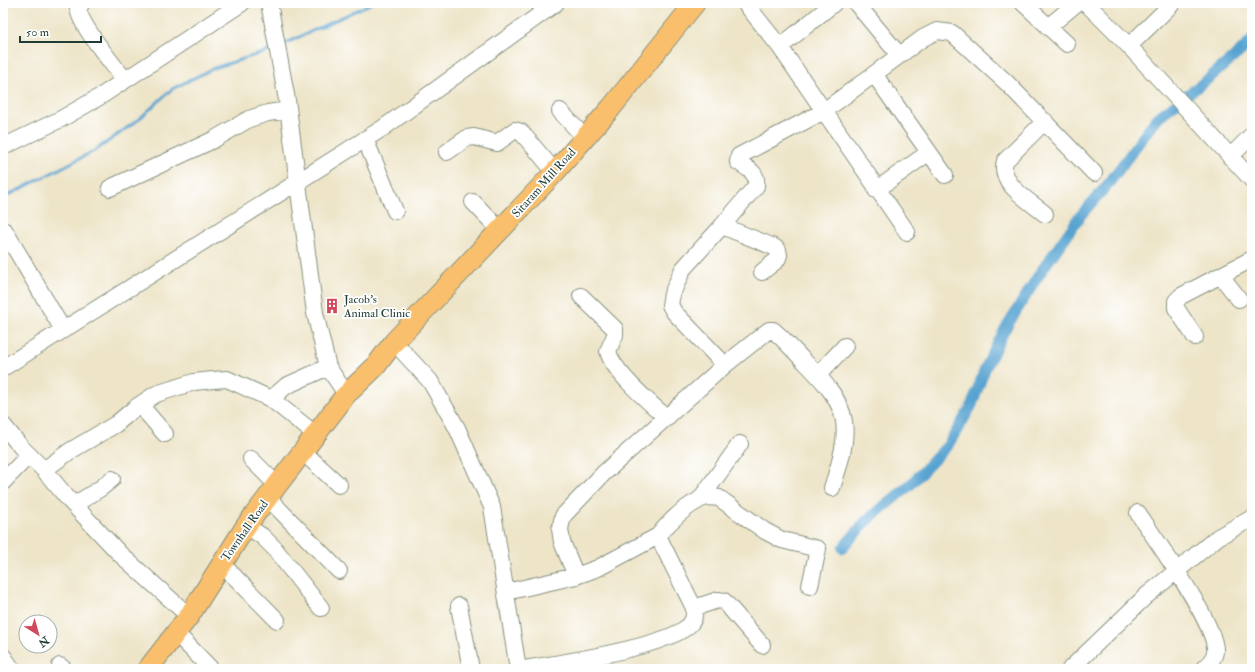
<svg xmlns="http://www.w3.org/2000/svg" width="1255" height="672" font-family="'IM FELL Double Pica',serif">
  <rect width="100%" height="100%" fill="#fff"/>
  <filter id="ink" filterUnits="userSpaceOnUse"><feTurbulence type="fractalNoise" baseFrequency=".025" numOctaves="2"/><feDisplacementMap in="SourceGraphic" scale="8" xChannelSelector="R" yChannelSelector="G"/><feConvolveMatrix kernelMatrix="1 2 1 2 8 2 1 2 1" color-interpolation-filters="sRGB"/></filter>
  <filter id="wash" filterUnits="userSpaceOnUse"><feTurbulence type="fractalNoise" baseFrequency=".012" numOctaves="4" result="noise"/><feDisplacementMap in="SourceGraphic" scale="16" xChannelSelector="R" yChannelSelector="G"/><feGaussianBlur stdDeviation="0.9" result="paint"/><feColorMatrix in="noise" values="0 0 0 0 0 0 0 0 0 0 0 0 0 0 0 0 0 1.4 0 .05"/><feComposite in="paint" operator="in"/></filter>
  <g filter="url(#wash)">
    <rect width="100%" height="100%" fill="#eee5c9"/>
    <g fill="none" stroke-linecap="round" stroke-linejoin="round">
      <path stroke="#57a3d0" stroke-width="3" d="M282 45 372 3
        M3 198 96 150 138 120 172 89 214 68 272 50"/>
      <path stroke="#57a3d0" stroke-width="11" d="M843 548 865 522 910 485 948 445 971 407 985 369 1005 329 1040 273 1081 215 1109 183 1157 118 1208 79 1241 51 1252 40"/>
    </g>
  </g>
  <g filter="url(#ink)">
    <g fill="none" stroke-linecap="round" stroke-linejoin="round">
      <defs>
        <path id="minor" d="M82 3 78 8C80 26 113 64 125 80
          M269 3 287 100 315 313 328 367 342 388
          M745 3 780 47 907 232
          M856 3 899 55
          M1023 3 1067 44
          M1086 3 1129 46 1252 180
          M1048 27 1077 3
          M1129 46 1173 3
          M780 47 834 3
          M874 74 945 175
          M560 111 585 138
          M1045 121 1005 161C998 184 1030 201 1045 214
          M365 139 395 211
          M3 147 61 119 101 96 242 3
          M447 152 467 138 474 137 497 143 515 130 521 132 555 172
          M1230 157 1252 135
          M110 188 213 140 249 119 268 113 288 110
          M876 190 928 153
          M473 202 500 230
          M722 226 774 247 778 250 779 255 777 260 762 272
          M5 231 63 330
          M1221 276 1239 299
          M581 296 615 329V335L608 351C612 371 651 404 667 418
          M1195 337 1176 308V301L1181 296 1252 259
          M394 342 430 381 457 428 492 507 518 669
          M3 368 383 128 556 3
          M818 375 845 346
          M271 399 286 386 328 367
          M140 405 165 434
          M3 425 21 447 44 470 70 501 120 554 189 616
          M302 451 339 485
          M251 459 277 485
          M44 470 70 451 116 424 135 408 156 394 194 382 213 380 227 379 271 399 315 434
          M3 482 29 455
          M832 488C852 427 852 409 806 363 795 352 785 340 773 330H769L725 365 674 312 670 305 672 294 683 269 722 226 756 186C758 172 748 169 738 162L739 156 824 111 923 38 937 31 952 33 1007 83 1094 173
          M268 498 339 571
          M701 498 740 444
          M74 505 101 488 112 479
          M1138 513C1155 539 1218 626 1215 652 1214 659 1208 665 1203 669
          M246 526 262 536 274 548 321 608
          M222 564 277 620
          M576 576 562 542 560 529 563 516 604 473 725 365
          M506 592 576 576 598 568 658 536
          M459 606 471 669
          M694 608 718 600 724 601 762 645
          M176 633 211 669
          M3 656 12 669
          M60 666 64 669
          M524 669C555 664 674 646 691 623 695 618 694 614 694 608L658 536C669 522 685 507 701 499 707 496 713 497 719 498L765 531 782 540 818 549 810 586
          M1070 669 1146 596 1218 537 1252 518"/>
        <path id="major" d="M350 391 375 367 394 342 555 172 611 108 695 3
          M148 669 189 616 246 526 345 396"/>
      </defs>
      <use href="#minor" stroke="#86917e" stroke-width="18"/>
      <use href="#major" stroke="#86917e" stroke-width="22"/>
      <use href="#minor" stroke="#fff" stroke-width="16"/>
      <use href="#major" stroke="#f9bf6d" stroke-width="20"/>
    </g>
  </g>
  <defs>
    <symbol id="building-bare" viewBox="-9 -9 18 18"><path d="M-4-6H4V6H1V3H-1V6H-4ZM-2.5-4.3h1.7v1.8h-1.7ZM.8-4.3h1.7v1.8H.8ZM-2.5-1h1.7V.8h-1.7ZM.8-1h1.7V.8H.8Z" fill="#d1495b" stroke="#fff" stroke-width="2.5" paint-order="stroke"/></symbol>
  </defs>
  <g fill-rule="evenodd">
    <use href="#building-bare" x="321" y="295" width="22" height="22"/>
  </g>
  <g text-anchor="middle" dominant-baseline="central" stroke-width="3.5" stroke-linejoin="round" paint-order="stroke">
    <g font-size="12" fill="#1f3d34" stroke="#fff">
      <text transform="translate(544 183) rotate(-48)">Sitaram Mill Road</text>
      <text transform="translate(245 531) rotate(-55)">Townhall Road</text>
    </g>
    <g font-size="12" fill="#1f3d34" stroke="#fff" text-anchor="start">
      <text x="344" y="299">Jacob's<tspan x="344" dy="14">Animal Clinic</tspan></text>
    </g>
  </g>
  <rect width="1255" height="672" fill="none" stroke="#fff" stroke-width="16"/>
  <g transform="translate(38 634) rotate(143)"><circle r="19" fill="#ffffff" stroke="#a5b1ae"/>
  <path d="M0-3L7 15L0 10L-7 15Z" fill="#d1495b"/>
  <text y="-6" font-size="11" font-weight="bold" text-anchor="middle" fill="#1f3d34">N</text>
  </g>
  <path d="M20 36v6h81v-6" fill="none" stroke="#1f3d34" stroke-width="2"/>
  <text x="26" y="36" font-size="12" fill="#1f3d34" stroke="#ffffff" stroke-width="3" paint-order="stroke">50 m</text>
</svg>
